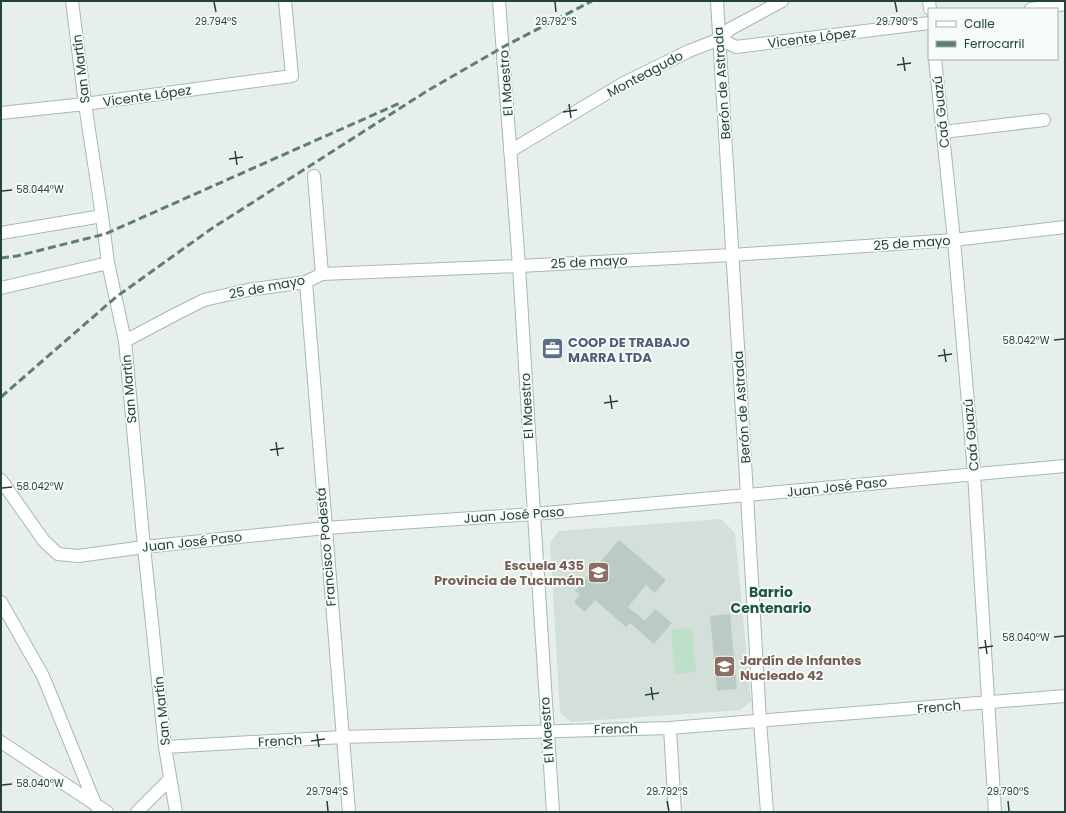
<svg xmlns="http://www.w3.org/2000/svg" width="1066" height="813" font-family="Poppins,sans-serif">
  <rect width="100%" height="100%" fill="#e6efeb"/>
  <path fill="#d4dfda" d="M721 519 735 533 751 701 741 710 571 722 560 713 550 543 559 531Z"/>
  <path fill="#bfe0c8" d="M692 628 696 672 675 674 671 630Z"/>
  <path fill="#bbcac4" d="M619 540 666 580 655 593 646 585 628 607 645 621 655 609 672 623 654 644 630 623 626 627 595 600 585 612 574 602 580 595 575 591Z
    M730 614 737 689 717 691 710 616Z"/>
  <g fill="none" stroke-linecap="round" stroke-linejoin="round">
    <defs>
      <path id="minor" d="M72 1 85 104 102 216 108 263 125 341 144 547 165 747 176 812
        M499 1 519 266 534 514 553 812
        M717 1 747 495 760 721 767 812
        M929 1 930 9
        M1031 9 1065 4
        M720 39 736 47 929 23
        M935 59 954 240 974 473 995 812
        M1 113 85 104 292 76 285 1
        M943 132 1044 120
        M510 151 624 83 689 51 720 39 730 29 782 1
        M314 176 322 274
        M1 233 102 216
        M306 282 349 812
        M1 288 108 263
        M125 341 178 313 204 300 248 290 306 282 322 274 519 266 732 255 954 240 1065 227
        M1 480 44 541 58 554 78 556 144 547 325 528 534 514 747 495 1065 466
        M1 602 43 676 96 806
        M670 728 675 812
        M1 742 107 812
        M165 747 342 737 670 728 1065 696
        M137 812 170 779"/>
    </defs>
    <use href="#minor" stroke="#a8b8b2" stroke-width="14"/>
    <use href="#minor" stroke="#fff" stroke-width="12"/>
    <path stroke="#5f7d75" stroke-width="3" stroke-dasharray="8 4" stroke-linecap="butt" d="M1 258 17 256 105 234 400 103
      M1 397 116 297 211 229 427 91 503 47 592 1"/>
  </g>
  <path fill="none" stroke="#24423a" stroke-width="1.5" d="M214 2 216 12M555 2 556 12M895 2 897 12M903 57 905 71M897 65 911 63M569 104 571 118M563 112 577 110M235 151 237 165M229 159 243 157M2 191 12 190M1054 340 1064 339M944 349 946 362M938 356 952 354M610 395 612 409M604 403 618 401M276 442 278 456M270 450 284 448M2 488 12 487M1054 637 1064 636M985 640 987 654M979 648 993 646M651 687 653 700M645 695 659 693M317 734 319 747M311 741 325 739M2 785 12 784M327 801 328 811M667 801 669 811M1008 801 1009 811"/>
  <defs>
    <symbol id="office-square" viewBox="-11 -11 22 22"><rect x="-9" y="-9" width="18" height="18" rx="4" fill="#5c6f8a" stroke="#f7fbf9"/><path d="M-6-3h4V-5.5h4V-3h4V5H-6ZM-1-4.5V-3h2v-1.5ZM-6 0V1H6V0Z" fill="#fff"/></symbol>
    <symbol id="school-square" viewBox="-11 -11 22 22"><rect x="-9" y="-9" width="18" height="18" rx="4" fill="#8d6e63" stroke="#f7fbf9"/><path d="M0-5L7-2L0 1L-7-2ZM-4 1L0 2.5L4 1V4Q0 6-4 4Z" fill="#fff"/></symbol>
  </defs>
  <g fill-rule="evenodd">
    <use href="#office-square" x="540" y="336" width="25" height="25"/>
    <use href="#school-square" x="586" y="560" width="25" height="25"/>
    <use href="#school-square" x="712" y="654" width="25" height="25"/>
  </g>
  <g text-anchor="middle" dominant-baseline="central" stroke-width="3.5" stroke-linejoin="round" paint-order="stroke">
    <g font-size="13" fill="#24423a" stroke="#f7fbf9">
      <text transform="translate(812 38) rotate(-7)">Vicente López</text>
      <text transform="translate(81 69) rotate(-97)">San Martín</text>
      <text transform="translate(645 74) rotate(-28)">Monteagudo</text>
      <text transform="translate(506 83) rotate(-94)">El Maestro</text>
      <text transform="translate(722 83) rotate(-94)">Berón de Astrada</text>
      <text transform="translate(147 96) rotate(-8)">Vicente López</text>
      <text transform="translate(941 112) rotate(-96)">Caá Guazú</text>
      <text transform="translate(912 243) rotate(-4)">25 de mayo</text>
      <text transform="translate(589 262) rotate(-3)">25 de mayo</text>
      <text transform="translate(267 287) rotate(-11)">25 de mayo</text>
      <text transform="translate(129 389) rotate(-95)">San Martín</text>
      <text transform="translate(527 406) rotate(-93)">El Maestro</text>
      <text transform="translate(742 407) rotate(-94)">Berón de Astrada</text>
      <text transform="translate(971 435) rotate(-95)">Caá Guazú</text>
      <text transform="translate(837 487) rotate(-6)">Juan José Paso</text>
      <text transform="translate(514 515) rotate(-4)">Juan José Paso</text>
      <text transform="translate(192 542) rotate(-6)">Juan José Paso</text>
      <text transform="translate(326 547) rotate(-95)">Francisco Podestá</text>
      <text transform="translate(939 707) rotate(-5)">French</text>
      <text transform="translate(162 711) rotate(-96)">San Martín</text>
      <text transform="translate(616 729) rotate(-1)">French</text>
      <text transform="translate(547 730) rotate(-94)">El Maestro</text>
      <text transform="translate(280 741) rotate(-3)">French</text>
    </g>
    <g font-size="13" font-weight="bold" fill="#4e5e75" stroke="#f7fbf9" text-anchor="start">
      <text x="568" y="342">COOP DE TRABAJO<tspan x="568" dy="15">MARRA LTDA</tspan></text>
    </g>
    <g font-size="13" font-weight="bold" fill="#785e54" stroke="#f7fbf9" text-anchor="end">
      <text x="584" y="565">Escuela 435<tspan x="584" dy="15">Provincia de Tucumán</tspan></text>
      <text x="740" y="660" text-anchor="start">Jardín de Infantes<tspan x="740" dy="15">Nucleado 42</tspan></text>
    </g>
    <g font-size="14" font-weight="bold" fill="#1f5548" stroke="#f7fbf9">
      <text x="771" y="592">Barrio<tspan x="771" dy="16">Centenario</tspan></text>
    </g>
  </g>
  <g font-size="10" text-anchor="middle" fill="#24423a" stroke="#f7fbf9" stroke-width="3.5" stroke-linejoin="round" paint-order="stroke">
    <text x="216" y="25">29.794°S</text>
    <text x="556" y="25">29.792°S</text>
    <text x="897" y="25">29.790°S</text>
    <text x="40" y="193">58.044°W</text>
    <text x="1026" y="344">58.042°W</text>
    <text x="40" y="490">58.042°W</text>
    <text x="1026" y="641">58.040°W</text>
    <text x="40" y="787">58.040°W</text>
    <text x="327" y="795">29.794°S</text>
    <text x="667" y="795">29.792°S</text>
    <text x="1008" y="795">29.790°S</text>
  </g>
  <rect width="1066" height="813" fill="none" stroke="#24423a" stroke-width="4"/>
  <rect x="928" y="8" width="130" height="52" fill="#f7fbf9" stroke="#a3b1ad"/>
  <rect x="936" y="21" width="20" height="6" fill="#ffffff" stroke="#a3b1ad"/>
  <text x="964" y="28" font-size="12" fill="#24423a">Calle</text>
  <rect x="936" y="41" width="20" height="6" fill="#5f7d75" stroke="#a3b1ad"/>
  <text x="964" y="48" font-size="12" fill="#24423a">Ferrocarril</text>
</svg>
